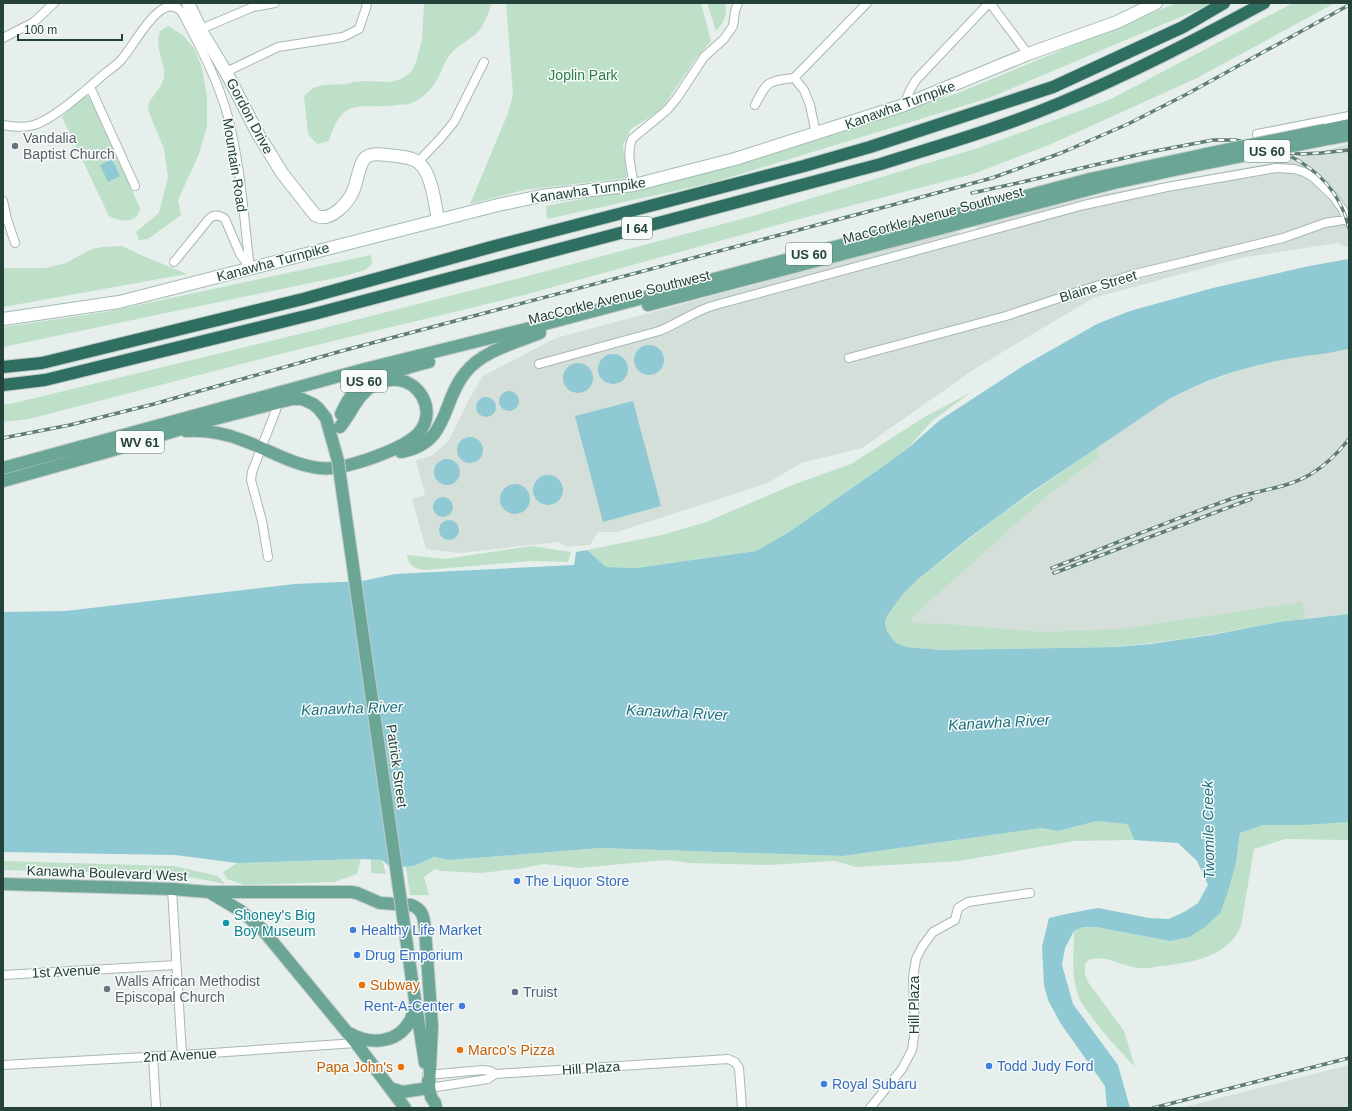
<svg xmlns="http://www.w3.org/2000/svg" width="1352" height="1111" font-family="Arial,sans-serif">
  <rect width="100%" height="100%" fill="#e6efeb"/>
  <path fill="#d4dfda" d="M1349 144V246L1345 247 1338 243 1241 258 1093 298 976 368 862 448 801 463 768 483 617 532H598L590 545 567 547 558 542 460 553 426 549 412 499 425 495 416 460 431 456 448 442 469 399 483 376 556 338 955 231 959 232 961 238 977 232V226L1106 193 1288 160Z
    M1349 349V614L1035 648 963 650 887 616 1090 452 1169 399 1185 390 1243 369 1287 358Z
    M1349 1065V1108H1181Z"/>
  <path fill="#bfe0c8" d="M424 3H492C488 13 485 25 477 33 468 41 456 46 449 56 444 62 442 71 438 78 433 88 423 98 412 103 408 105 402 104 397 105 359 110 343 95 329 141L317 144 308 134 304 96 313 88 323 85 348 84 353 82 365 81 390 82 401 79 411 72 416 62 422 40Z
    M506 3H701L711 41 697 57 663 107 655 114 631 129 623 145 627 178 524 190 470 204 508 113 513 95Z
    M707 3H725C728 15 724 22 716 31Z
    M1176 3H1210L1204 7 989 98 711 183 547 219 546 206 674 181 958 93Z
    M1293 3H1335L1197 78 1049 145 973 174 788 222 524 295 296 350 29 419 3 422V404H10L320 329 516 279 753 216 981 147 1109 100Z
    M168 26 183 35 195 50 202 68 207 96V126L199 154 178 200 181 215 148 239 139 240 136 232 159 213 168 177 164 149 148 110 149 102 160 87 164 78V69L159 50 158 39 160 31Z
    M83 96H87L90 98 140 208C138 224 120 222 109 216L62 117Z
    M122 246 141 255 187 274 3 307V268H46L66 263 92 249 102 247Z
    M371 255 372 264 365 270 344 276 3 347V327L106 312Z
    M970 393 932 421 907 449 789 532 756 551 636 568 606 567 587 550 662 535 706 522 795 484 851 464 926 416Z
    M1096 448 1098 458 1049 494 911 618 912 623 946 624 1044 632 1121 629 1302 602 1305 619 1279 622 1191 638 1117 647 941 650 906 647 896 643 891 637 886 629 885 622 887 616 902 595 917 580 996 518Z
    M532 546 571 552 568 562 530 561 425 570C416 569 408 566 407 555L445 559Z
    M1097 821 1128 823 1134 840 1074 841 959 861 856 867 835 861 768 865 690 863 666 860 579 868 544 864 518 869 481 873 442 871 435 869 424 877 429 895H410L406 867 414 866 434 857 450 860 601 848 843 856 1041 828 1058 831Z
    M1349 822V840L1285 839 1254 849 1241 926C1229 957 1190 963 1161 966 1154 967 1147 969 1140 968 1126 968 1107 955 1092 959 1090 959 1087 962 1085 964V974L1088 982 1124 1031 1135 1067C1119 1050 1105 1035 1091 1016 1085 1008 1079 1001 1077 992 1071 972 1074 951 1074 931L1083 927H1096L1170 941 1220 912 1228 892 1236 863 1240 833 1263 825Z
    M361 859 357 874 334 882 244 885 227 879 223 872 237 863Z
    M371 859 382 860 386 874 371 873Z
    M3 861 174 866 218 876 225 884 179 875 3 870Z"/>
  <path fill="#8ec9d4" d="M112 159 120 176 108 182 100 165Z
    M1349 259V349C1340 350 1331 353 1322 354 1268 360 1217 373 1169 399L1027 495 969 538 917 580 902 595 887 616 885 622 886 629 891 637 896 643 906 647 941 650 1117 647 1150 644 1212 635 1279 622 1349 614V822L1303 825H1263L1240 833 1236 863 1228 892 1220 913 1205 927 1189 937 1170 941 1096 927H1083L1074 931 1065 948 1062 965 1073 1004 1118 1065 1130 1108H1107L1105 1086 1061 1024 1048 1000 1044 985 1042 947 1049 918 1066 914 1098 908 1149 918 1169 919 1186 911 1198 903 1208 885 1197 861 1178 843 1134 840 1128 824 1097 821 1058 831 1041 828 843 856 601 848 450 860 434 857 414 866 391 868 382 860 361 859 237 863 175 855 3 852V612L66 611 295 584 362 581 395 574 574 565 576 552 587 550 606 567 636 568 756 551 789 532 889 462 907 449 940 420 1023 366 1097 324 1130 311 1213 288 1309 266Z
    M634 360a15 15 0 1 1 30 0a15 15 0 1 1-30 0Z
    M598 369a15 15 0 1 1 30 0a15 15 0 1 1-30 0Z
    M563 378a15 15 0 1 1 30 0a15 15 0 1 1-30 0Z
    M499 401a10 10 0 1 1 20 0a10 10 0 1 1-20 0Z
    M476 407a10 10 0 1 1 20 0a10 10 0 1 1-20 0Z
    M633 401 661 506 603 522 575 416Z
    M457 450a13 13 0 1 1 26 0a13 13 0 1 1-26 0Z
    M434 472a13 13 0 1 1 26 0a13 13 0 1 1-26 0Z
    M533 490a15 15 0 1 1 30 0a15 15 0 1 1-30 0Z
    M500 499a15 15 0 1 1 30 0a15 15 0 1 1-30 0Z
    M433 507a10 10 0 1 1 20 0a10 10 0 1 1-20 0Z
    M439 530a10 10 0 1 1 20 0a10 10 0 1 1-20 0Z"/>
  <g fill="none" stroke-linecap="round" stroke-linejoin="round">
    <defs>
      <path id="street" d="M990 3 1028 54
        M201 29 253 7 275 3
        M3 38 34 22 54 3
        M226 72 278 47 343 37 359 29 366 8 367 3
        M794 78 867 3
        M794 78 804 90 810 105 816 134
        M90 87 135 186
        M755 105C767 81 768 81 794 78
        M904 105 910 90 916 80 989 3
        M3 125C13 127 24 128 34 125 54 119 87 89 103 75 109 70 117 65 122 59 132 47 151 13 165 8 174 4 180 8 184 16 201 48 219 83 228 117 241 167 244 219 250 269
        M1257 134 1349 116
        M418 162 440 139 454 122 484 62
        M634 185C632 171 626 154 632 139L667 110 677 98 704 57 724 39 733 26 735 11 738 3
        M3 201 7 219 15 243
        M174 262 209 219C214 214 220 215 225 219L240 254 249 266
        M849 358 1006 316 1077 292 1135 274 1283 238 1325 223 1349 219
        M539 364 659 331C677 324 693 312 712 306L1084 205 1167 187 1276 168 1294 169 1304 172 1313 177 1334 197 1343 210 1349 223
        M268 557 262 521 251 480 252 472 276 410 278 399
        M172 889 182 1055
        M3 975 176 965
        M153 1056 156 1108
        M3 1065 182 1055 356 1043
        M495 1074 728 1059 735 1062 739 1068 742 1108
        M427 1075 483 1070 490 1071 495 1074 488 1079 429 1088
        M870 1108 902 1069 912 1050 915 1029 913 977 916 959 922 947 933 932 955 920 958 908 968 902 1030 893"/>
      <path id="secondary" d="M188 3 203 34 226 72 258 134 282 173 315 215C330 224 349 202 354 189 357 181 359 166 364 159 369 153 379 154 387 155 397 156 411 156 419 163 432 173 435 205 438 220
        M3 319 119 302 498 205 541 196 634 185 735 159 904 105 1028 54 1117 22 1156 3"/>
      <path id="primary" d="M1325 130 1349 125
        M1327 139 1349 135
        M648 305 1114 183 1207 163
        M341 414C350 393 364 379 383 368
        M340 427C348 417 353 406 361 396 378 376 404 368 429 362
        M186 431C205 430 224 433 242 440 268 449 292 465 319 468 336 470 353 464 369 459 383 454 402 447 413 438 444 415 417 369 382 382
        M401 452C450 443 441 402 465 373 482 351 515 343 540 333
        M3 468 365 369 526 329 1090 179 1206 154
        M3 481 110 451 207 421 292 399H302L313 404 318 408 326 418 338 461
        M3 884 172 889 209 892H351L357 893 380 903 411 905C423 909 424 918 425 929L432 1026 429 1088
        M209 892 241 911 262 929 356 1043 405 1108
        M413 987 425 1063
        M349 1033C370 1045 397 1044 410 1021 412 1017 413 1011 415 1006
        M428 1081 431 1097 435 1103 436 1108
        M390 1088 402 1092 429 1088"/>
      <path id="highway" d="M3 367 42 363 303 299 495 246 804 166 870 147 1053 87 1183 27 1224 3
        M3 385 45 380 314 314 881 164C941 145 1001 128 1060 103 1130 74 1197 39 1264 3"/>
    </defs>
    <use href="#street" stroke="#a8b8b2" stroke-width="10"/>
    <use href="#secondary" stroke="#a4bbb3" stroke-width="14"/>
    <use href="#primary" stroke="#c2cac8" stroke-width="14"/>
    <use href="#highway" stroke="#c2cac8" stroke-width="14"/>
    <use href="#street" stroke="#fff" stroke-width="8"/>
    <use href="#secondary" stroke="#fff" stroke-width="12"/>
    <use href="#primary" stroke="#6aa596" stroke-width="12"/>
    <use href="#highway" stroke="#2f6f62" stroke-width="12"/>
    <defs>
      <path id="rail" d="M1286 154C1318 169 1341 194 1349 228
        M972 193 1018 183 1150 152 1213 140H1236L1282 152 1301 154 1321 153 1349 150
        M3 438 70 425 154 404 338 352 870 211 992 178 1061 153 1128 124 1187 94 1349 5
        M1052 568C1112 545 1171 520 1231 499 1257 490 1286 489 1311 474 1326 465 1338 453 1349 439
        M1054 573 1251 499
        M1153 1108 1349 1058"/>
    </defs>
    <use href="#rail" stroke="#5f7d75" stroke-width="3.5"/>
    <use href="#rail" stroke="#f7fbf9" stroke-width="2" stroke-dasharray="6" stroke-linecap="butt"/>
    <defs>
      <path id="primary-bridge" d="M1206 154 1325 130
        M1207 163 1327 139
        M338 461 413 987"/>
    </defs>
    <use href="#primary-bridge" stroke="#c2cac8" stroke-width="14" stroke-linecap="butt"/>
    <use href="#primary-bridge" stroke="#6aa596" stroke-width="12"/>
  </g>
  <g fill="#6b7280" stroke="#f7fbf9" stroke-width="1.5">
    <circle cx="15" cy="146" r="4"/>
    <circle cx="107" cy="989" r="4"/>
  </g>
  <g fill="#3f7fe0" stroke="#f7fbf9" stroke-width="1.5">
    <circle cx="517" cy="881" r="4"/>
    <circle cx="353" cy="930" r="4"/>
    <circle cx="357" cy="955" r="4"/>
    <circle cx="462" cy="1006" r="4"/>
    <circle cx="989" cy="1066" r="4"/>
    <circle cx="824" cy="1084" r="4"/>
  </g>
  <circle fill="#0f9aa8" stroke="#f7fbf9" stroke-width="1.5" cx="226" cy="923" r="4"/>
  <g fill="#e8710a" stroke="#f7fbf9" stroke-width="1.5">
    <circle cx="362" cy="985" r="4"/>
    <circle cx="460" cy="1050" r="4"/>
    <circle cx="401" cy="1067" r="4"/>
  </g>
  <circle fill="#5c6f8a" stroke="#f7fbf9" stroke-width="1.5" cx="515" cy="992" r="4"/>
  <g text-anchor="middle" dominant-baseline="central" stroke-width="3" stroke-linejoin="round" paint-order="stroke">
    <g fill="#f7fbf9" stroke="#637a73" stroke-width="1">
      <rect x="1244" y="140" width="46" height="22" rx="3"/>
      <rect x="622" y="217" width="30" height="22" rx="3"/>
      <rect x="786" y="243" width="46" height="22" rx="3"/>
      <rect x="341" y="370" width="46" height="22" rx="3"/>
      <rect x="116" y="431" width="48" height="22" rx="3"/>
    </g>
    <g font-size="13" font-weight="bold" fill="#24423a">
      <text x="1267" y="151">US 60</text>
      <text x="637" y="228">I 64</text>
      <text x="809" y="254">US 60</text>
      <text x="364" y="381">US 60</text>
      <text x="140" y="442">WV 61</text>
    </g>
    <g font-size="14" fill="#2d7a4b" stroke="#f7fbf9">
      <text x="583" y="75">Joplin Park</text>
    </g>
    <g font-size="14" fill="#24423a" stroke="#f7fbf9">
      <text transform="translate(900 105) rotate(-20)">Kanawha Turnpike</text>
      <text transform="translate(250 116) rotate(62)">Gordon Drive</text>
      <text transform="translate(235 165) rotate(81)">Mountain Road</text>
      <text transform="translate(588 190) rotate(-8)">Kanawha Turnpike</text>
      <text transform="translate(933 215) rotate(-15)">MacCorkle Avenue Southwest</text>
      <text transform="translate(273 262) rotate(-15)">Kanawha Turnpike</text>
      <text transform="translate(1098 286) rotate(-17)">Blaine Street</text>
      <text transform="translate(619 297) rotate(-14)">MacCorkle Avenue Southwest</text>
      <text transform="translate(397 766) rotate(82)">Patrick Street</text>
      <text transform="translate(107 873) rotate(2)">Kanawha Boulevard West</text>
      <text transform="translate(66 971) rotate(-3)">1st Avenue</text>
      <text transform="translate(914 1005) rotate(-90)">Hill Plaza</text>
      <text transform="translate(180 1055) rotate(-3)">2nd Avenue</text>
      <text transform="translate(591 1068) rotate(-4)">Hill Plaza</text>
    </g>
    <g font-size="14" fill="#5b616d" stroke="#f7fbf9" text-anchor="start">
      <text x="23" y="138">Vandalia<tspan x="23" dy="16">Baptist Church</tspan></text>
      <text x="115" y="981">Walls African Methodist<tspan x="115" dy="16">Episcopal Church</tspan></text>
    </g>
    <g font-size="14" fill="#366cbe" stroke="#f7fbf9" text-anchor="start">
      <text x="525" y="881">The Liquor Store</text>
      <text x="361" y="930">Healthy Life Market</text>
      <text x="365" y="955">Drug Emporium</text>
      <text x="454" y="1006" text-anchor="end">Rent-A-Center</text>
      <text x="997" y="1066">Todd Judy Ford</text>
      <text x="832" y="1084">Royal Subaru</text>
    </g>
    <g font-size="14" fill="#0d838f" stroke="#f7fbf9" text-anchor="start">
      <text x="234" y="915">Shoney's Big<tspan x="234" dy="16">Boy Museum</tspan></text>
    </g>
    <g font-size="14" fill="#c56008" stroke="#f7fbf9" text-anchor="start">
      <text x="370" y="985">Subway</text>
      <text x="468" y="1050">Marco's Pizza</text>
      <text x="393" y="1067" text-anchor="end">Papa John's</text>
    </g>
    <g font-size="14" fill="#4e5e75" stroke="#f7fbf9" text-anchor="start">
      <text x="523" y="992">Truist</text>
    </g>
    <g font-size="15" font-style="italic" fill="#1c6f80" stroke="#f7fbf9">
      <text transform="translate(352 708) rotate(-2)">Kanawha River</text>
      <text transform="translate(677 712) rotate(3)">Kanawha River</text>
      <text transform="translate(999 722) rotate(-3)">Kanawha River</text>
      <text transform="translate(1208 830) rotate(-91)">Twomile Creek</text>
    </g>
  </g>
  <rect width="1352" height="1111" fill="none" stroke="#24423a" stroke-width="8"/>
  <path d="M18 34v6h104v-6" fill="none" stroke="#24423a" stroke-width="2"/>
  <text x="24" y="34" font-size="12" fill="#24423a" stroke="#f7fbf9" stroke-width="3" paint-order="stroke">100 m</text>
</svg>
